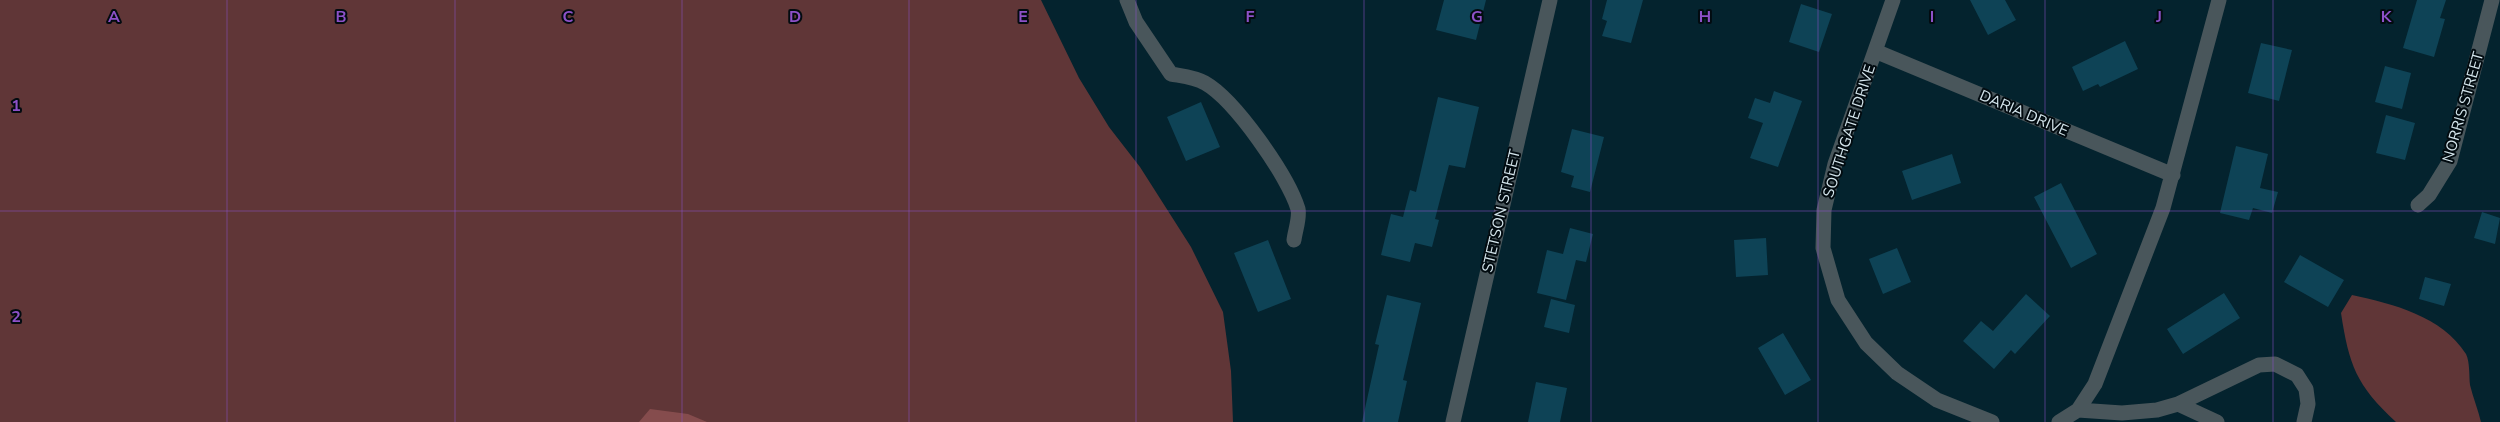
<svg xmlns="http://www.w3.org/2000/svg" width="2500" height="422" font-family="'Nunito Sans',sans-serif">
  <rect width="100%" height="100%" fill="#04232e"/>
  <path fill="#603637" d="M0 0H1041L1079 78 1109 127 1140 167 1191 247 1223 312 1231 371 1233 422H0Z
    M2352 295C2393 304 2442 316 2466 354 2470 362 2469 376 2470 385 2473 397 2478 410 2481 422H2396C2356 385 2349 365 2341 313Z"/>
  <path fill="#854c4d" d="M650 409 688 414 707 422H639Z"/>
  <path fill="#0e4356" d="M1444 0H1486L1476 40 1436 30Z
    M1607 0H1643L1631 43 1602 36 1607 21 1602 19Z
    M1970 0H2005L2016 20 1988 35Z
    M2417 0H2446L2440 18 2445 19 2434 57 2403 48Z
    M1801 4 1832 14 1819 52 1789 42Z
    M2125 41 2138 69 2100 87 2098 84 2083 91 2072 67Z
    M2261 43 2292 50 2279 101 2248 93Z
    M2385 66 2411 73 2402 109 2375 102Z
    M1774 91 1802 101 1778 167 1750 158 1763 123 1748 118 1755 98 1770 103Z
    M1438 97 1479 107 1465 168 1449 165 1435 219 1439 220 1432 247 1415 243 1410 262 1381 255 1391 214 1403 217 1410 190 1416 192Z
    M1201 102 1220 147 1186 161 1167 117Z
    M2386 115 2415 123 2405 160 2376 153Z
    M1572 129 1604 137 1590 192 1571 187 1574 176 1561 172Z
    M2236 146 2268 154 2260 188 2278 192 2272 213 2253 208 2249 220 2220 213Z
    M1952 154 1961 183 1912 200 1902 171Z
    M2061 183 2097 254 2071 268 2034 197Z
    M2482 212 2500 218 2495 244 2474 238Z
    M1570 228 1593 234 1586 262 1576 260 1566 300 1537 293 1547 250 1563 254Z
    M1766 238 1768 275 1736 277 1734 240Z
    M1268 240 1291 299 1258 312 1234 253Z
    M1897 248 1911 282 1883 294 1869 259Z
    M2300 255 2344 280 2328 307 2284 282Z
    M2425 277 2451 284 2444 306 2419 299Z
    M2224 293 2240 318 2183 354 2167 329Z
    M2026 294 2050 316 2015 354 2011 350 1994 369 1963 341 1981 321 1993 331Z
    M1387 295 1421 303 1403 380 1407 381 1398 422H1362L1379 345 1375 344Z
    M1551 299 1575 305 1569 333 1544 327Z
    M1783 333 1811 380 1785 395 1758 348Z
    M1536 382 1567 388 1560 422H1528Z"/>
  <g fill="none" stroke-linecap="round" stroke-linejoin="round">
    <path stroke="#49565b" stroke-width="15" d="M1127 0 1136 22 1171 74C1182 76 1195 77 1205 83 1235 100 1288 176 1298 209 1300 218 1295 231 1294 240
      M1893 0 1835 164 1824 210 1823 248 1838 300 1866 343 1897 373 1937 400 1992 422
      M1875 51 2173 175
      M2418 205 2429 195 2450 161 2492 0
      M2178 404 2217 422
      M2078 410 2122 413 2157 410 2178 404 2259 365 2275 364 2297 375 2306 389 2308 404 2304 422
      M1453 422 1550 0
      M2059 422 2078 410 2095 384 2163 208 2219 0"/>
  </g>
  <path fill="none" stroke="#8d51c8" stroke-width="1" stroke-opacity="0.55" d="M227 0V422M455 0V422M682 0V422M909 0V422M1136 0V422M1364 0V422M1591 0V422M1818 0V422M2045 0V422M2273 0V422M0 211H2500"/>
  <g text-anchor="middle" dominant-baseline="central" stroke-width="4" stroke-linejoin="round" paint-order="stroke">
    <g font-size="15" fill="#d5e6ed" stroke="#020b10">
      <text transform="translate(2463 107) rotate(-74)">NORRIS STREET</text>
      <text transform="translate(2024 113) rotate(23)">DARIA DRIVE</text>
      <text transform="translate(1849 131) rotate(-72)">SOUTHGATE DRIVE</text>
      <text transform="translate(1501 211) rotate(-77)">STETSON STREET</text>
    </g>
  </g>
  <g font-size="16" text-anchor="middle" font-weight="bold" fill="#8d51c8" stroke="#020b10" stroke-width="4" stroke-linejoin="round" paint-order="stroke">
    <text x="114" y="22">A</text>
    <text x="341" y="22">B</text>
    <text x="568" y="22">C</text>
    <text x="795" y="22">D</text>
    <text x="1023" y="22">E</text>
    <text x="1250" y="22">F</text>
    <text x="1477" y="22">G</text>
    <text x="1705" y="22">H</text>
    <text x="1932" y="22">I</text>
    <text x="2159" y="22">J</text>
    <text x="2386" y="22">K</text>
    <text x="16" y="111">1</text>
    <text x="16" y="322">2</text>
  </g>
</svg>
